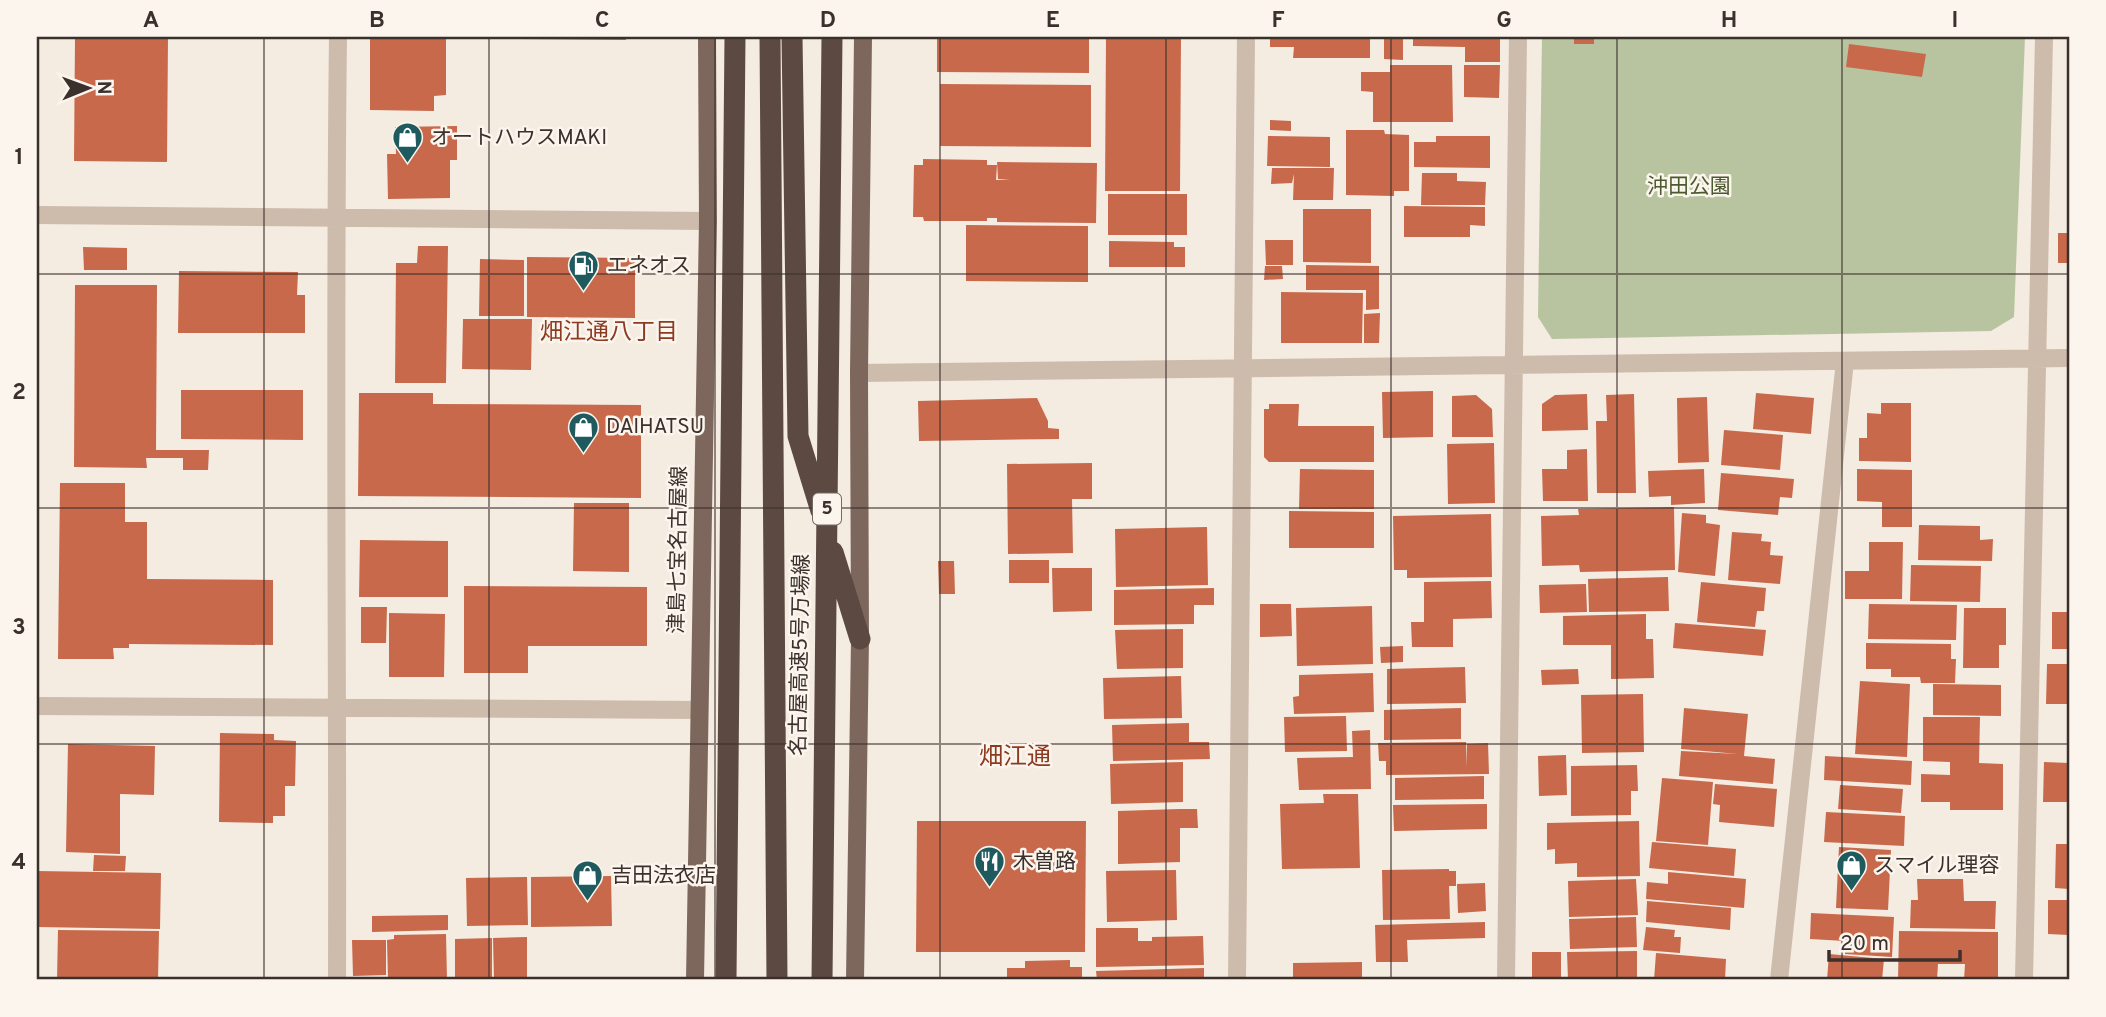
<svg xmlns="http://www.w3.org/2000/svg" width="2106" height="1017" font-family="Overpass,'Noto Sans JP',sans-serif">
  <rect width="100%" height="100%" fill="#f4ebe1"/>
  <path fill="#b8c4a0" d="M1542 37H2025L2014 317 1991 331 1552 339 1538 317Z"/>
  <path fill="#c8694b" d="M75 37H168L167 162 74 161Z
    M370 37H446V95L434 96V111L370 110Z
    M520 37H626V40L520 39Z
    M937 37H1089V73L937 72Z
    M1106 37H1181L1180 191H1105Z
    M1270 37H1370V58H1293L1294 47H1270Z
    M1384 37H1403V60L1384 59Z
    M1413 37H1500V62H1465V47L1413 46Z
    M1574 37H1594V44H1574Z
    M1849 44 1926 54 1922 77 1846 67Z
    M1390 65H1452L1453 122H1373V92L1361 91V72H1390Z
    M1464 65H1500L1499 98 1464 97Z
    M940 84 1091 85V147L940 146Z
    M1270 120 1291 121V131L1270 130Z
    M457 126V160H450V198L388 199 387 154H396L395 127Z
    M1346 130H1384L1385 134 1409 135V191H1394V196L1346 195Z
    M1268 136 1330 137V167L1267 166Z
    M1436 136H1490V168L1414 167V142H1436Z
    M923 159 987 160V165H997L996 180H1010L998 179 997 162 1097 163 1096 223 997 222V218H987V221H924L923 217H913L914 165H923Z
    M1272 168H1334L1333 200H1293L1294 174 1292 183 1271 184Z
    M1422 173H1457V181L1486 182 1485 205H1421Z
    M1108 194H1187V235H1108Z
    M1404 206 1485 207V226L1470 225V237H1404Z
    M1303 209H1371V263L1303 262Z
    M966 225 1088 226V282L966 281Z
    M2058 233H2069V263H2058Z
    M1265 240H1293V265H1266Z
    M1109 241 1174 242V247H1185V267H1109Z
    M418 246H448L446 383H395L396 263H417Z
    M83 247 127 248V270H84Z
    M527 257 635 258V318L527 317Z
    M480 259 524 260V316H479Z
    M1306 265 1379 266V309L1366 310V290H1306Z
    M1265 266H1282L1283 279 1264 280Z
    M179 271 298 272 297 295H305V333H178Z
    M75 285H157L156 450H209L208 470H183V458H146L147 468 74 467Z
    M1281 292 1363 293 1362 343H1281Z
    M1380 313 1379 343H1364V314Z
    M463 319H532L531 370 462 369Z
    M181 390H303V440L181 439Z
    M1433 391V437L1383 438 1382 392Z
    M359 393H433V404L641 405V498L358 496Z
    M1756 393 1814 398 1811 434 1753 429Z
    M1587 394 1588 430 1542 431V404L1555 395Z
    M1634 394 1636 493H1597L1596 421H1607L1606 395Z
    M1476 395 1492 409 1493 437H1452V396Z
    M1707 397 1709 462 1678 463 1677 398Z
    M1037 398 1048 421V428L1059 429V439L919 441 918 401Z
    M1881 403H1911V462L1859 461V438H1867V413L1881 414Z
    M1269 404H1299L1298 426H1374V462H1269L1264 457V409H1269Z
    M1724 430 1783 435 1780 470 1721 465Z
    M1494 443 1495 503 1448 504 1447 444Z
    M1587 449 1588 501H1543L1542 469H1567V450Z
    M1092 463V499H1072L1073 553 1008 554 1007 464Z
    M1300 469 1374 470V509H1299Z
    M1704 469 1705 503 1671 505V496L1649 497 1648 471Z
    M1857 469 1912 470V527H1882V502L1857 501Z
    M1721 473 1794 479 1792 498 1780 497 1778 515 1718 510Z
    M60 483H125V522H147V579L273 580V645L129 644V648H113L114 659H58Z
    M574 503H629V572L573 571Z
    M1674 507 1675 570 1580 572 1579 565 1542 566 1541 516 1579 515 1578 509Z
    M1289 511 1374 512V548H1289Z
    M1682 513 1706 515V523L1720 525 1715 576 1678 572Z
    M1491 514 1492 577 1407 578V570H1394L1393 516Z
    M1919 525 1980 526V540L1993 539 1992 561 1918 560Z
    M1207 527 1208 585 1116 587 1115 529Z
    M1732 532 1762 534 1761 541 1771 542 1770 555 1783 556 1780 584 1728 580Z
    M360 540 448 541V597H359Z
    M1869 542H1903L1902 599H1845V571H1869Z
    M1009 560H1049V583H1009Z
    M938 561H954L955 594H939Z
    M1911 565 1981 566 1980 602 1910 601Z
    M1052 568H1092V611L1053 612Z
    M1668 577 1669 611 1589 612 1588 579Z
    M1491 581 1492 618 1453 619V647H1412L1411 622H1424V582Z
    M1701 582 1766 588 1764 611H1757L1755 627 1697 622Z
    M1586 584 1587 612 1540 613 1539 585Z
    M464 586 647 587V646H528V673H464Z
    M1214 588V605H1194V624L1114 625V590Z
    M1260 604H1291L1292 636 1260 637Z
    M1869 604 1957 605 1956 640 1868 639Z
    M1372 606 1373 664 1297 666 1296 608Z
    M361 607H387L386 643H361Z
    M1964 608H2006V645H1999V668H1963Z
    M2052 612H2069V649H2052Z
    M389 613 445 614 444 677H389Z
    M1646 614V639H1653L1654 678 1611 679V645H1563V616Z
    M1675 623 1766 630 1763 656 1673 648Z
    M1183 629V668L1117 669 1115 630Z
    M1866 643 1951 644V659H1956L1955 683H1921L1920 677H1891V669H1866Z
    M1403 646V662L1381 663 1380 647Z
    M2047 664H2069V704H2046Z
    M1465 667 1466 703 1387 704V669Z
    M1578 669 1579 684 1542 685 1541 670Z
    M1373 673 1374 712 1294 714 1293 697 1299 696V675Z
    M1181 676 1182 718 1104 719 1103 678Z
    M1860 681 1910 684 1907 757 1855 754Z
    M1933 684 2001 685V716L1933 715Z
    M1643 694 1644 752 1582 753 1581 695Z
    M1461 708V739L1384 740V710Z
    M1684 708 1748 714 1744 756 1775 759 1773 784 1679 776 1681 751 1738 754 1681 749Z
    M1346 716 1347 751 1285 752 1284 717Z
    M1923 717H1980L1979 763 2003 764V810H1950V802H1921V774L1950 775V762L1923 761Z
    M1189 723V742H1209L1210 759 1113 761 1112 725Z
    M1370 730 1371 789 1299 790 1297 758 1353 757 1352 731Z
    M220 733 274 734V740L296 741 295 786H285V816H273V823L219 822Z
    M1466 742 1467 767V744L1488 743 1489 774 1386 775V761H1379L1378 743Z
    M68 744 155 746 154 795 120 794V854L66 852Z
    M1566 755 1567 795 1539 796 1538 756Z
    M1825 756 1912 761 1911 785 1824 780Z
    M1183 762V802L1111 804 1110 764Z
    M2044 762 2069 763V802H2043Z
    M1637 765 1638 791H1631V815L1571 816V766Z
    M1484 776V799L1395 800V778Z
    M1662 778 1713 782 1708 845 1656 841Z
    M1715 784 1777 789 1774 827 1719 822 1720 805 1713 804Z
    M1840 785 1903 789 1901 813 1838 809Z
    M1323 794H1358L1360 868 1282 869 1280 804 1324 803Z
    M1487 804V829L1394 831 1393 805Z
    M1179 809H1197L1198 828H1180V862L1118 864V811Z
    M1826 812 1905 816 1904 846 1824 842Z
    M917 821H1086L1085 952H916Z
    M1639 821 1640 876 1577 877V863L1555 864V849L1547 850V823Z
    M1652 842 1736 849 1734 876 1649 868Z
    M2056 844H2069V889L2055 888Z
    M1839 847 1891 850 1888 910 1836 908Z
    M94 855 126 856 125 871H93Z
    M1449 869V871H1456V886H1449L1450 919 1383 920 1382 870Z
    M1176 870 1177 920 1107 922 1106 871Z
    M37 871 161 873 160 929 37 927Z
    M1668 872 1746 879 1744 908 1646 899 1647 882 1668 884Z
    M611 876 612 926 531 927V877Z
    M527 877 528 925 467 926 466 878Z
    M1636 879 1638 915 1569 917 1568 881Z
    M1917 879H1963L1964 901H1996L1995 929 1910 928 1911 900H1918Z
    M1485 883 1486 911 1458 913 1457 884Z
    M2048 900H2069V935L2048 934Z
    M1647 901 1731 908 1730 930 1646 922Z
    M1811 913 1894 917 1892 957 1845 954V941L1810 939Z
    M448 915V930L372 932V916Z
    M1636 917 1637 947 1570 949 1569 919Z
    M1485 922V938L1407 940 1408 962H1376L1375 925Z
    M1646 927 1675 930 1674 937H1681L1680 953 1643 950Z
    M1096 928H1138V941H1152V937L1203 936 1204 965 1096 967Z
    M58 930 159 931 158 980H57Z
    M1899 931 1998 932V980H1964L1965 964H1938L1937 980H1898Z
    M446 934 447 980H388L387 940 394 939V935Z
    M527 937V980H494L493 938Z
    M492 938V980H455V939Z
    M352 940H386V975L353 976Z
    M1637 951V980H1568L1567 952Z
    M1532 952H1561V980H1532Z
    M1656 953 1726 959 1725 980H1654Z
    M1829 954 1884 959 1882 980H1827Z
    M1070 960V967H1082V980H1007V968H1025V961Z
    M1362 962V980H1293V963Z
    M1204 968V980H1097L1096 971Z"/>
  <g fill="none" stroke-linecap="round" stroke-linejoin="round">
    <path stroke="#cdbbac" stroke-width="18" d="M37 215 708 221
      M859 373 2069 358
      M37 706 699 710
      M337 980C338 666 334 351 338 37
      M1237 980 1246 37
      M1506 980 1518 37
      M1779 980 1845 361
      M2024 980 2044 37"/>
    <path stroke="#7d675c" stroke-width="18" d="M695 980 708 221 707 37
      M855 980 860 639 859 373 863 37"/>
    <path stroke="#5c4a42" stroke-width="21" d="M770 37 777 980
      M792 37 798 436 821 511
      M833 552 860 639
      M726 980 735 37
      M822 980 832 37"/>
  </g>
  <path fill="none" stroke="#3b302b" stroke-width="2" stroke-opacity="0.55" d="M264 37V980M489 37V980M715 37V980M940 37V980M1166 37V980M1391 37V980M1617 37V980M1842 37V980M37 274H2069M37 508H2069M37 744H2069"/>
  <defs>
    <symbol id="shop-pin" viewBox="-11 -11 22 30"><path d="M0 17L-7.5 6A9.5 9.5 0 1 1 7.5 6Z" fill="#1f5a5e" stroke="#fbf5ee"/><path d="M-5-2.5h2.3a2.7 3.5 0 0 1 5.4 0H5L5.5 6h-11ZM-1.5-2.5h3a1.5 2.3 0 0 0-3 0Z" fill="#fff"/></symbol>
    <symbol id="fuel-pin" viewBox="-11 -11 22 30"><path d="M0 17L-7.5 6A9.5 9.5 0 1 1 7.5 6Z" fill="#1f5a5e" stroke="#fbf5ee"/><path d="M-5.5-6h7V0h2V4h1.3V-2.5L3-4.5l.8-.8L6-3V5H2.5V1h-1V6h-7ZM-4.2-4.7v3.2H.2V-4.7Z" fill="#fff"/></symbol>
    <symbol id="restaurant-pin" viewBox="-11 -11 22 30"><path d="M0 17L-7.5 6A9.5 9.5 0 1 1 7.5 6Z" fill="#1f5a5e" stroke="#fbf5ee"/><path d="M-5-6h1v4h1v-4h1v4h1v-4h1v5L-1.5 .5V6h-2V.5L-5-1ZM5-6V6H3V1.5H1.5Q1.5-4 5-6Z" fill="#fff"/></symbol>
  </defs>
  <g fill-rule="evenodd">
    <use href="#shop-pin" x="390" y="120" width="35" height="47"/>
    <use href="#fuel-pin" x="566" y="248" width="35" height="47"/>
    <use href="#shop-pin" x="566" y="410" width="35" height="47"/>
    <use href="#restaurant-pin" x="972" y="844" width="35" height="47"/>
    <use href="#shop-pin" x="1834" y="848" width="35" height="47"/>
    <use href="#shop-pin" x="570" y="858" width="35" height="47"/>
  </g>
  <g text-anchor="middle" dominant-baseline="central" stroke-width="5" stroke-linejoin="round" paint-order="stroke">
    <rect fill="#fbf5ee" stroke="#756b66" stroke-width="2" x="813" y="493.5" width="28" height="31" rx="5"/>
    <g font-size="19" font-weight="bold" fill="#3b302b">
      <text x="827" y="509">5</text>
    </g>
    <g font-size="21" fill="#3b302b" stroke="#fbf5ee" text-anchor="start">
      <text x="431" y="138">オートハウスMAKI</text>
      <text x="607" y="266">エネオス</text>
      <text x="606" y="427">DAIHATSU</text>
      <text x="1013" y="862">木曽路</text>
      <text x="1874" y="866">スマイル理容</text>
      <text x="611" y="876">吉田法衣店</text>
    </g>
    <g font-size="21" fill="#4a5a2e" stroke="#fbf5ee">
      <text x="1689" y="187">沖田公園</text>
    </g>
    <g font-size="21" fill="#3b302b" stroke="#fbf5ee">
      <text transform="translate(679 550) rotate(-89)">津島七宝名古屋線</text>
      <text transform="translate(801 655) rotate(-89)">名古屋高速5号万場線</text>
    </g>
    <g font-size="23" fill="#8c3b22" stroke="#fbf5ee">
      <text x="609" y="333">畑江通八丁目</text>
    </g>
    <g font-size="24" fill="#8c3b22" stroke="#fbf5ee">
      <text x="1015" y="758">畑江通</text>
    </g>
  </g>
  <rect width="2106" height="1017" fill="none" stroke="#fbf5ee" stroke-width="77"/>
  <g transform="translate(88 88) rotate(89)" stroke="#fbf5ee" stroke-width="5" paint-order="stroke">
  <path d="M0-5L12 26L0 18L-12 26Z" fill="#3b302b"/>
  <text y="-10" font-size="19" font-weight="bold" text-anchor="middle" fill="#3b302b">N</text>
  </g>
  <path d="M1829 950v10h131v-10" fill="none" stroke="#3b302b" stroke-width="3.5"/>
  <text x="1840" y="950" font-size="21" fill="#3b302b" stroke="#fbf5ee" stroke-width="5" paint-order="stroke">20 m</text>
  <rect x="38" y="38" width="2030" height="940" fill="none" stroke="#3b302b" stroke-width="2.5"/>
  <g font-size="23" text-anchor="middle" font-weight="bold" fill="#3b302b">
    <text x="151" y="27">A</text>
    <text x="377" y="27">B</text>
    <text x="602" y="27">C</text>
    <text x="828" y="27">D</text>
    <text x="1053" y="27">E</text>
    <text x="1278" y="27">F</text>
    <text x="1504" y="27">G</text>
    <text x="1729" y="27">H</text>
    <text x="1955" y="27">I</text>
    <text x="19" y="164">1</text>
    <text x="19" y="399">2</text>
    <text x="19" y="634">3</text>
    <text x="19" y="869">4</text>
  </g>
</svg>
